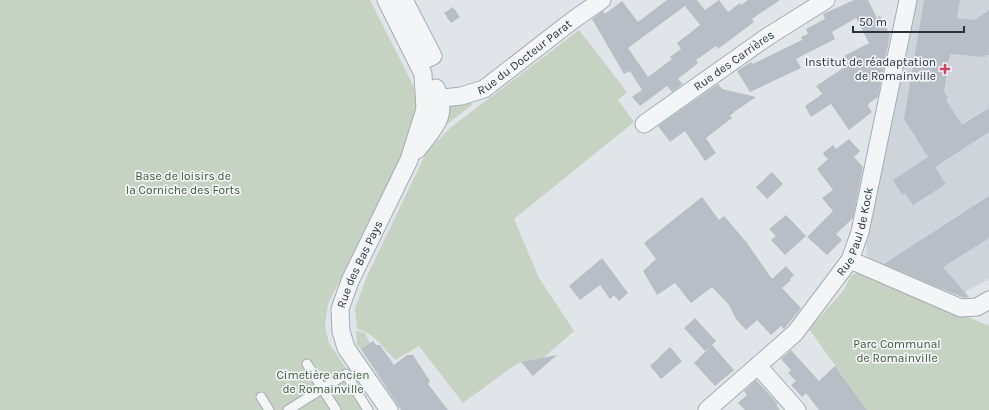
<svg xmlns="http://www.w3.org/2000/svg" width="989" height="410" font-family="Karla,sans-serif">
  <rect width="100%" height="100%" fill="#e1e4e9"/>
  <path fill="#cfd4db" d="M915 0H989V279L959 295 868 260 866 248Z"/>
  <path fill="#c7d3c2" d="M0 0H370L414 87 418 118 402 157 328 304 325 326 329 343 374 410H0Z
    M579 30 627 92 618 100 634 122 514 219 539 278 574 331 543 358 521 362 512 367 463 403 419 346 395 360C383 347 374 333 357 329L355 308 367 276 426 153 450 128Z
    M471 101 472 105 447 124 446 123 448 102Z
    M861 271 989 326V410H867L809 329 843 291 851 276Z
    M356 331 365 333 370 343 361 349 357 345Z"/>
  <path fill="#b8bec6" fill-rule="evenodd" d="M667 0H697L705 10 719 0 728 12 740 3 741 5 748 0H780L752 19 754 22 718 49 716 46 696 60 698 63 678 79 683 84 672 92 667 86 640 106 632 97 642 90 630 71 624 74 592 19 603 11 605 14 622 1 638 22ZM685 6 700 25 677 43 681 49 670 57 672 59 648 77 628 48Z
    M854 0H868L877 18 880 16 890 35 878 97 869 103 868 106 872 112 849 130 831 104 811 117 805 106 822 94 816 86 848 65 844 56 869 43 856 18 832 32 835 39 796 59 801 68 750 92 737 71 751 62 753 64 802 40 801 37 808 34 806 29 825 19 823 14Z
    M924 0H960L957 18 975 20 989 10V55H985V57L950 54 944 91 948 98 946 100 962 125 989 108V132L935 167 946 184 913 205 905 193 902 195 893 180 928 157 904 119Z
    M453 7 460 17 451 23 444 13Z
    M718 84 722 89 756 97 734 112 730 116 732 118 706 138 716 153 705 161 685 131 670 142 658 126Z
    M849 139 860 151 854 157 863 167 853 218 836 234 842 240 827 255 807 237 833 211 822 198 833 190 817 169 828 159 823 154 824 152 833 145 836 149Z
    M772 172 783 184 767 199 756 187Z
    M989 196V238L943 267 969 297 965 298 937 287 884 264Z
    M702 197 719 220 724 216 747 243 772 279 786 266 794 275 790 279 791 280 782 288 801 308 784 329 781 326 771 335 757 320 746 330 736 319 729 305 712 287 691 303 675 283 657 295 643 271 656 259 644 243Z
    M786 215 806 236 785 255 771 240 776 236 769 229Z
    M602 258 628 293 619 301 614 295 610 299 600 285 580 300 569 286Z
    M695 318 716 341 712 345 734 370 715 386 694 363 710 347 705 351 684 328Z
    M373 341 376 345H380L394 365 407 355H413L430 381 428 384 448 410H401L361 349Z
    M670 347 682 361 661 379 650 366Z
    M791 350 819 381 835 366 867 410H819L806 393 802 397 791 385 796 381 788 373 791 370 781 359Z
    M557 355 533 376 521 362Z
    M756 380 778 404 776 405 780 410H745L738 403 747 395 744 391Z"/>
  <g fill="none" stroke-linecap="round" stroke-linejoin="round">
    <defs>
      <path id="lane" d="M307 364 336 410
        M261 397 269 410
        M288 410 346 374 368 410"/>
      <g id="street">
        <path d="M386 0 423 74 425 109"/>
        <path d="M404 0 433 56 419 63"/>
        <path id="s1" d="M644 124 767 37 826 0"/>
        <path d="M417 150C434 128 449 116 436 88"/>
        <path d="M850 260 961 308 977 307 989 300"/>
        <path d="M758 366 797 410"/>
        <path id="s2" d="M389 410 346 348 341 331 340 309 350 281 409 160 425 109 434 99 461 96 484 89 573 20 602 0"/>
        <path id="s3" d="M707 410 795 333 850 260 860 232 908 0"/>
      </g>
    </defs>
    <use href="#lane" stroke="#a6abb3" stroke-width="11"/>
    <use href="#street" stroke="#a6abb3" stroke-width="19"/>
    <use href="#lane" stroke="#f3f5f7" stroke-width="9"/>
    <use href="#street" stroke="#f3f5f7" stroke-width="17"/>
  </g>
  <path fill="#cc4862" stroke="#f0f3f7" stroke-width="1.5" d="M943 63h4v4h4v4h-4v4h-4v-4h-4v-4h4z"/>
  <g text-anchor="middle" dominant-baseline="central" stroke-width="3.5" stroke-linejoin="round" paint-order="stroke">
    <g font-size="12" fill="#293340" stroke="#f0f3f7">
      <text stroke="none"><textPath href="#s2" startOffset="449">Rue du Docteur Parat</textPath></text>
      <text stroke="none"><textPath href="#s1" startOffset="110">Rue des Carrières</textPath></text>
      <text stroke="none"><textPath href="#s3" startOffset="237">Rue Paul de Kock</textPath></text>
      <text stroke="none"><textPath href="#s2" startOffset="164">Rue des Bas Pays</textPath></text>
    </g>
    <g font-size="12" fill="#293340" stroke="#f0f3f7" text-anchor="end">
      <text x="936" y="62">Institut de réadaptation<tspan x="936" dy="14">de Romainville</tspan></text>
    </g>
    <g font-size="12" fill="#405c37" stroke="#f0f3f7">
      <text x="183" y="176">Base de loisirs de<tspan x="183" dy="14">la Corniche des Forts</tspan></text>
      <text x="897" y="344">Parc Communal<tspan x="897" dy="14">de Romainville</tspan></text>
      <text x="323" y="375">Cimetière ancien<tspan x="323" dy="14">de Romainville</tspan></text>
    </g>
  </g>
  <path d="M853 26v6h111v-6" fill="none" stroke="#293340" stroke-width="2"/>
  <text x="859" y="26" font-size="12" fill="#293340" stroke="#f0f3f7" stroke-width="3" paint-order="stroke">50 m</text>
</svg>
